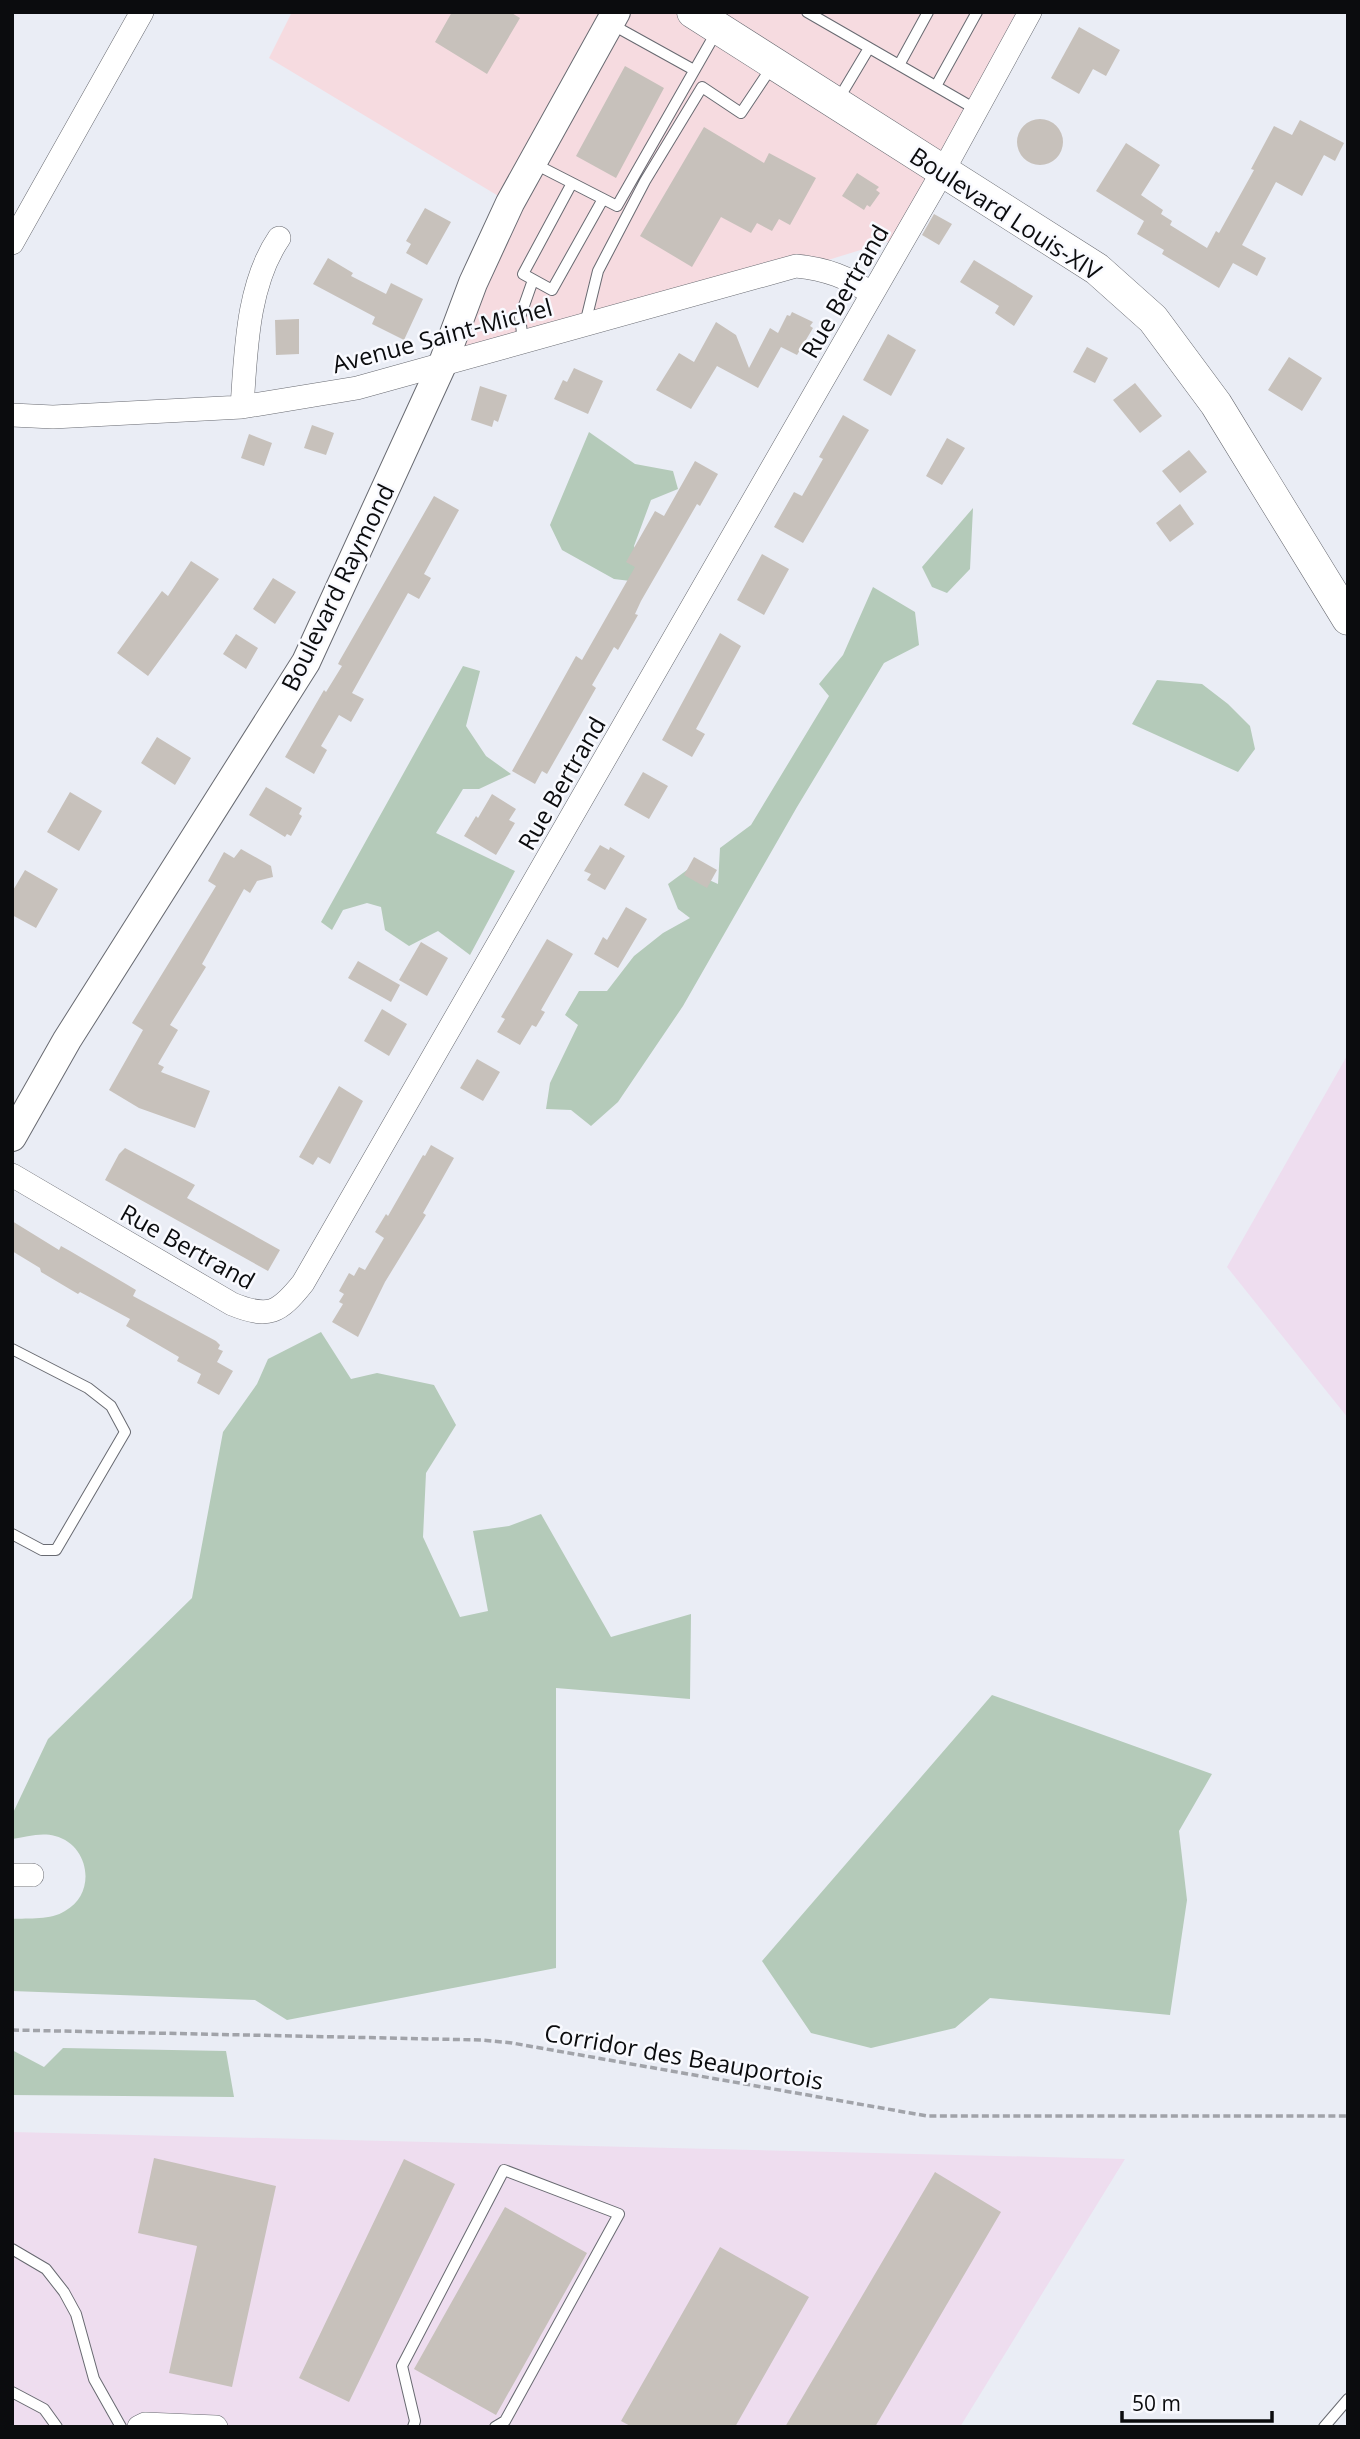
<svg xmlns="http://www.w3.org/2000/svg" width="1360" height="2439" font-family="'Open Sans',sans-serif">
  <rect width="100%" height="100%" fill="#eaedf5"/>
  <path fill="#f6dbe0" d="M292 12H1030L906 236 695 301 443 363 510 203 269 58Z"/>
  <path fill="#eeddef" d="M1348 1054V1418L1227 1267Z
    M12 2132 1125 2159 960 2427H12Z"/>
  <path fill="#b4cab9" d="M589 432 635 464 673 471 678 489 651 500 634 546 647 583 614 579 562 550 550 525Z
    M973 508 970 569 947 593 932 587 922 567Z
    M873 587 915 612 919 645 884 663 797 807 683 1006 618 1102 591 1126 571 1110 546 1109 550 1083 578 1025 565 1015 579 991H607L634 956 663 933 690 918 678 909 668 884 687 870 718 884 720 848 751 825 829 696 819 684 843 655Z
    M463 666 480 671 466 726 486 756 511 774 479 789H463L436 833 515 871 470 955 438 931 409 946 385 930 381 907 367 903 343 910 332 930 321 922Z
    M1157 680 1202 684 1228 704 1250 726 1255 749 1238 772 1132 724Z
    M321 1332 351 1379 377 1373 434 1385 456 1425 426 1473 423 1537 460 1617 488 1611 473 1531 509 1526 541 1514 611 1637 691 1614 690 1699 556 1688V1968L287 2020 255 2000 12 1991V1919C29 1918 51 1920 65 1911 97 1894 90 1845 55 1836 41 1832 26 1837 12 1839V1815L48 1739 192 1598 223 1432 257 1384 268 1359Z
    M992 1695 1212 1774 1179 1831 1187 1900 1170 2015 990 1998 955 2028 871 2048 811 2033 762 1961Z
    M63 2048 226 2051 234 2097 12 2095V2050L44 2067Z"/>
  <path fill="#c7c1bb" d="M452 12H510L520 18 487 74 435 42Z
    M1079 27 1120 50 1106 76 1093 69 1079 94 1051 78Z
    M625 66 664 88 616 178 576 156Z
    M1017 142a23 23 0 1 1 46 0a23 23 0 1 1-46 0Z
    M1300 120 1344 143 1335 161 1324 155 1302 196 1276 182 1242 245 1266 258 1257 276 1233 263 1219 288 1162 254 1164 250 1137 234 1144 221 1096 191 1126 143 1160 165 1141 195 1163 210 1161 214 1172 221 1170 225 1207 248 1216 231 1219 233 1254 170 1251 169 1274 126 1292 135Z
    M704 127 764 163 769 153 816 178 790 225 779 219 772 231 757 223 751 233 721 217 692 267 640 236Z
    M857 173 879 187 876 190 880 193 870 207 867 205 864 210 842 196Z
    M425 208 451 222 427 265 406 253 411 244 406 241Z
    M934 214 952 224 939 245 922 235Z
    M328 258 353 273 351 276 386 294 391 283 423 299 404 340 372 324 375 317 313 284Z
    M974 260 1033 296 1014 326 995 313 999 306 960 282Z
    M792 312 813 322 810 326 813 328 797 355 781 347 758 388 717 366 691 409 656 390 679 353 694 362 716 322 736 335 749 368 770 328 778 333 787 315 790 316Z
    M299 319V354L276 355 275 320Z
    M888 334 916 350 891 396 863 380Z
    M1087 347 1108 358 1095 383 1073 372Z
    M1289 357 1322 378 1302 411 1268 390Z
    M574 368 603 381 588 414 554 399 563 380 567 382Z
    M1135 383 1162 416 1140 433 1113 400Z
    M480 386 507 395 498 422 494 420 492 427 471 420Z
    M843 415 869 430 803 543 774 527 794 492 802 496 823 459 819 457Z
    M312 425 334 433 326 455 304 448Z
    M249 434 272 443 264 466 241 458Z
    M947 438 965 448 942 485 926 476Z
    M1189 450 1207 472 1180 493 1162 471Z
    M695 461 718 474 700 506 697 504 641 601 635 614 638 615 618 650 614 647 592 685 596 688 547 774 542 771 535 784 512 771 576 656 582 660 635 567 626 562 655 511 664 516Z
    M434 496 459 510 424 574 431 578 419 599 408 593 352 693 364 699 351 722 339 715 321 746 327 750 314 774 285 757 324 690 326 692 342 666 338 664 340 660Z
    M1180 504 1194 524 1170 542 1156 523Z
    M762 554 789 569 764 615 737 600Z
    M191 561 219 579 148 676 117 653 162 591 168 596Z
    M273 578 296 592 275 624 253 609Z
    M720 633 741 646 696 729 705 734 692 757 662 740Z
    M236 634 258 648 246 669 223 654Z
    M157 737 191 758 175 785 141 763Z
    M643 772 668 786 649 819 624 805Z
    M266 787 302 808 299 814 302 816 291 836 287 834 285 837 249 815Z
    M70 792 102 811 79 851 47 832Z
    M492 794 516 809 509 820 515 823 496 855 464 836 476 816 478 818Z
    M600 845 609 850 610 847 625 856 605 890 587 880 591 874 584 871Z
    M241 849 271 866 273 877 257 881 250 893 244 889 202 964 206 967 170 1025 178 1030 158 1064 164 1067 161 1072 210 1091 195 1128 139 1108 109 1090 143 1030 132 1023 216 886 208 881 224 852 234 858Z
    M694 857 717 870 707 888 684 875Z
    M25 870 58 889 36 928 12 915V892Z
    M626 907 647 919 618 968 594 954 603 937 607 940Z
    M547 939 573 954 541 1010 545 1012 536 1027 532 1025 520 1045 497 1032 505 1019 501 1017Z
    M421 942 448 958 427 996 399 980Z
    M358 961 400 985 391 1002 348 978Z
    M382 1009 407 1024 389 1056 364 1041Z
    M477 1059 500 1072 483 1101 460 1088Z
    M339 1086 363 1101 330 1164 318 1157 313 1165 299 1157Z
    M431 1145 454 1158 423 1213 426 1215 385 1282 358 1337 332 1322 343 1304 339 1302 344 1294 339 1291 349 1273 354 1276 359 1267 365 1270 384 1238 375 1232 386 1214 388 1216 423 1155 425 1156Z
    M125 1148 195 1185 187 1198 280 1250 268 1271 105 1180 119 1154Z
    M12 1221 59 1250 61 1246 70 1251 126 1284 136 1290 133 1296 216 1341 220 1345 218 1349 223 1351 217 1362 233 1371 219 1395 197 1383 201 1374 177 1361 179 1357 126 1326 130 1319 80 1292 78 1294 41 1272 40 1268 12 1251Z
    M154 2158 276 2186 232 2387 169 2373 197 2246 138 2233Z
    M404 2159 455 2184 349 2402 299 2378Z
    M935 2172 1001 2212 875 2427H785Z
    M505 2207 587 2253 496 2415 414 2369Z
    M720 2247 809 2297 735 2427H632L621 2421Z"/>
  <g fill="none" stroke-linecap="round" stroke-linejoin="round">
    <defs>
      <path id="service" d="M807 12 977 110
        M611 24 694 70
        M899 65 928 12
        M936 86 977 12
        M838 100 869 48
        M533 163 617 206 718 29
        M572 183 523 274 552 290 603 199
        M585 324 598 271 645 181 702 87 741 113 773 65
        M523 341 520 317 533 280
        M12 1349 88 1388 111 1406 125 1432 56 1550H42L12 1534
        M12 2249 46 2269 64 2292 76 2314 94 2379 121 2427
        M12 2392 44 2409 57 2427
        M413 2427 415 2421 402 2366 504 2170 619 2214 505 2421 495 2427
        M1324 2427 1348 2399"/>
      <path id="minor" d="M12 243 142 12
        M242 407C246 351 247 285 279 238
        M12 415 53 417 242 407 357 388 796 266C826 269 848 277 872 294
        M12 1175 232 1304C269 1319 279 1313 303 1283L943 171 1030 12
        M12 1875H32
        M139 2427 145 2424 216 2427"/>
      <path id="tertiary" d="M12 1137 67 1040 306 662 443 363 473 283 510 203 616 12"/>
      <path id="secondary" d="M693 12 1097 269 1153 319 1216 404 1348 619"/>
    </defs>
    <use href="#service" stroke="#686a71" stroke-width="12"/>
    <use href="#minor" stroke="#686a71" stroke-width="24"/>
    <use href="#tertiary" stroke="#686a71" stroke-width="30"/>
    <use href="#secondary" stroke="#686a71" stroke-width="33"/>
    <path stroke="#a1a3a9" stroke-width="3.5" stroke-dasharray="7 3.5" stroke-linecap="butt" d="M12 2030 481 2040 512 2043 927 2116H1348"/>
    <use href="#service" stroke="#fff" stroke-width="10"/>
    <use href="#minor" stroke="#fff" stroke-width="23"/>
    <use href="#tertiary" stroke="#fff" stroke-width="28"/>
    <use href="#secondary" stroke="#fff" stroke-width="32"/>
  </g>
  <g text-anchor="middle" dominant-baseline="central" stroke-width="5" stroke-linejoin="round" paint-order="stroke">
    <g font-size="24" fill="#0b0c0e" stroke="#f9faff">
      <text transform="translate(1006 213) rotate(33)">Boulevard Louis-XIV</text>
      <text transform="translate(844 291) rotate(-60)">Rue Bertrand</text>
      <text transform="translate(442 335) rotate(-15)">Avenue Saint-Michel</text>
      <text transform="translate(337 587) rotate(-64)">Boulevard Raymond</text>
      <text transform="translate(561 783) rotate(-60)">Rue Bertrand</text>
      <text transform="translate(188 1246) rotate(29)">Rue Bertrand</text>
      <text transform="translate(684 2056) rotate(10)">Corridor des Beauportois</text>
    </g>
  </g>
  <rect width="1360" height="2439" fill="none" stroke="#0b0c0e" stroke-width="28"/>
  <path d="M1122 2411v10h150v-10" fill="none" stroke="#0b0c0e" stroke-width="3.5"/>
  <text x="1132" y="2411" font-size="21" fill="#0b0c0e" stroke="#f9faff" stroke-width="5" paint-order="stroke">50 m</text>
</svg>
